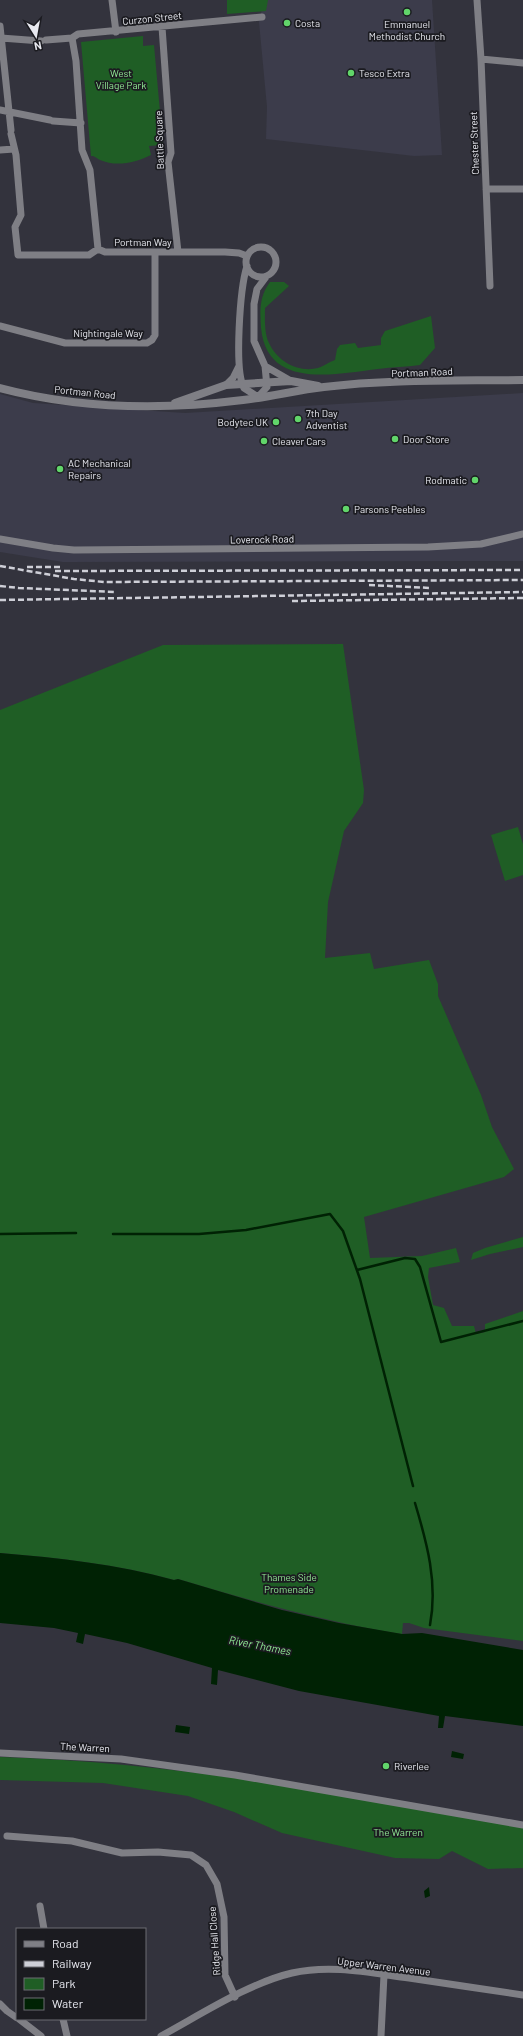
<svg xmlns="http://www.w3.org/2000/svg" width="523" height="2036" font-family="Barlow,sans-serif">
  <rect width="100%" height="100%" fill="#33333d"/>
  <path fill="#3c3c4b" d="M264 0H432L442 155 414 156 266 139 267 107 259 22Z
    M523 393V561L63 562 0 552V394L33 403 185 413Z"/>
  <path fill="#1f5e25" d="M227 0H268L266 11 227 14Z
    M143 36V46L154 45 163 145 149 146 151 155C135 163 116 167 100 160 96 158 95 156 91 156L81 42Z
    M270 282H284L289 286 265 308C265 318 264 333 269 343 277 361 298 373 318 368 324 366 329 362 335 360L337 349 340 345 355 343 358 348 381 345V338L385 331 431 316 435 348 420 365C406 367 392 367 378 369 335 374 267 390 261 328 260 310 259 297 270 282Z
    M343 644 364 790 363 803 344 831 328 902 325 958 370 953 374 969 429 960 438 984V996L481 1095 492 1127 514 1169 504 1177 364 1217 370 1258 422 1256 456 1248 460 1262 429 1268 428 1277 433 1305 444 1308 452 1326H474L476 1334 485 1332V1324L523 1311V1641L424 1628 409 1623H403L402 1634C326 1622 252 1601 178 1579L174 1580C117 1564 59 1558 0 1553V710L163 645Z
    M518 827 523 844V875L505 881 491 835Z
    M523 1237V1247L490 1254 471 1260 473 1253 485 1248Z
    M0 1757C176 1762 350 1796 523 1824V1868L488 1869 452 1851 439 1859 395 1858 282 1833 234 1812 188 1796 103 1783 0 1780Z"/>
  <path fill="#002204" d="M0 1553C59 1558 117 1564 174 1580L178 1579 282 1610 339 1623 402 1634 422 1633 523 1650V1726L445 1716 443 1728H438L439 1716 299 1691 218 1670 217 1685 211 1684 212 1668 127 1643 85 1634 83 1644 76 1642 78 1633 54 1628 0 1623Z
    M176 1725 190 1727 189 1734 175 1732Z
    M452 1751 464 1754 463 1759 451 1757Z
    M429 1887 430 1896 425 1898 424 1891Z"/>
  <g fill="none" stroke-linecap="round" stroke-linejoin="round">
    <path stroke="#002204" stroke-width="2.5" d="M0 1234 76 1233
      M113 1234H199L246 1230 330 1214 343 1231 360 1279 413 1486
      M357 1270 405 1258 415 1259 420 1267 441 1342 523 1321
      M415 1503C427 1543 438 1583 430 1625"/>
    <path stroke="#7f7f85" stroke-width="7" d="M112 0 116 32
      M477 0 481 59 490 286
      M0 26 11 130
      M162 27 171 153 168 162 178 252
      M1 38 41 41
      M72 38 76 61 82 150 90 170 98 249
      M46 40 72 38 78 34 262 17
      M481 59 523 63
      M0 110 50 120
      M53 121 81 123
      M11 134 16 155 21 215 15 227 18 255H89L98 249 105 252H225L239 253 247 256
      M0 150 14 149
      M486 189H523
      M246 262a15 15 0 1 1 30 0a15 15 0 1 1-30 0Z
      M247 266C240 288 234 370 244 388L258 397 267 387 265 366
      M266 277 257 289 254 304V341L265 366 291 381
      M0 326 65 343H147L152 340 155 335V253
      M226 385 233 378 239 366
      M0 539 53 548 74 550 428 547 481 544 523 534
      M0 1753 121 1759 235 1775 523 1825
      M7 1836 72 1841 122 1853 158 1852 191 1855 206 1865 217 1884 224 1917 225 1975 235 1997
      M40 1906 44 1929
      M0 2004 7 2011 17 2018
      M19 2019 41 2036
      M63 2019 67 2036
      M161 2036C200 2015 249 1983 292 1973 331 1964 371 1973 409 1978 447 1984 485 1989 523 1995
      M381 2036 384 1975"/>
    <path stroke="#7f7f85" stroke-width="8" d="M0 388C79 409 163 410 243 400 270 397 297 390 324 387 389 379 457 381 523 380
      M175 403 226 385 291 381 318 386"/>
    <path stroke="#cecfd7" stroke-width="2.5" stroke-dasharray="6 3" stroke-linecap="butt" d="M0 566 74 579 104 582 523 580
      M27 567H61
      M55 571 523 570
      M369 585 431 588
      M0 586 19 588 116 592
      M0 600 523 592
      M292 601 523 598"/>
  </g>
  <g fill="#61d56a" stroke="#1b1b20" stroke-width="1.5">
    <circle cx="407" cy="12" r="4"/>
    <circle cx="287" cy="23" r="4"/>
    <circle cx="351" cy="73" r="4"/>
    <circle cx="298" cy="419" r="4"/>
    <circle cx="276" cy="422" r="4"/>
    <circle cx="395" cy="439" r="4"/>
    <circle cx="264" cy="441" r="4"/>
    <circle cx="60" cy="469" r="4"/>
    <circle cx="475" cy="480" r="4"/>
    <circle cx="346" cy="509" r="4"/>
    <circle cx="386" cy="1766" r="4"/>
  </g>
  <g text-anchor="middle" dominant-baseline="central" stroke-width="3.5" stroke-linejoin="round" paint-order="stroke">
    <g font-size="10" fill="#e8e9f0" stroke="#1b1b20">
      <text transform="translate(152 18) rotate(-6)">Curzon Street</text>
      <text transform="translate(159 140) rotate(-92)">Battle Square</text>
      <text transform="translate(474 143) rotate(-92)">Chester Street</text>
      <text x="143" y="242">Portman Way</text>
      <text x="108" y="333">Nightingale Way</text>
      <text transform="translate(422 372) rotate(-2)">Portman Road</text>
      <text transform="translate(85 392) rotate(6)">Portman Road</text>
      <text transform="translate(262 539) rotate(-1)">Loverock Road</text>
      <text transform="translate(85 1747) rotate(3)">The Warren</text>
      <text transform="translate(214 1941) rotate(-94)">Ridge Hall Close</text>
      <text transform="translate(384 1966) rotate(7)">Upper Warren Avenue</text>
    </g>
    <g font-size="10" fill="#e8e9f0" stroke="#1b1b20" text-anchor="start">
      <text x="295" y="23">Costa</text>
      <text x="407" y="24" text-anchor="middle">Emmanuel<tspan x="407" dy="12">Methodist Church</tspan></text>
      <text x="359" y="73">Tesco Extra</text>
      <text x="306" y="413">7th Day<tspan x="306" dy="12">Adventist</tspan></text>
      <text x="268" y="422" text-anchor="end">Bodytec UK</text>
      <text x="403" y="439">Door Store</text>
      <text x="272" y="441">Cleaver Cars</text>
      <text x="68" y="463">AC Mechanical<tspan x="68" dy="12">Repairs</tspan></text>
      <text x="467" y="480" text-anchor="end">Rodmatic</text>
      <text x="354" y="509">Parsons Peebles</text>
      <text x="394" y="1766">Riverlee</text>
    </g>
    <g font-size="10" fill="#93eb96" stroke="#1b1b20">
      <text x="121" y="73">West<tspan x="121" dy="12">Village Park</tspan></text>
      <text x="289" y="1577">Thames Side<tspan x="289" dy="12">Promenade</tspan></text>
      <text x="398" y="1832">The Warren</text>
    </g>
    <g font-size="11" font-style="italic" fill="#92eb96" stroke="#1b1b20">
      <text transform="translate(260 1645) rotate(11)">River Thames</text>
    </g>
  </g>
  <rect x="16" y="1928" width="130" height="92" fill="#1b1b20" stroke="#6d6d73"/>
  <rect x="24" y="1941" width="20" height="6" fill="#7f7f85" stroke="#6d6d73"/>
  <text x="52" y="1948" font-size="12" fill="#e8e9f0">Road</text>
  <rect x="24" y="1961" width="20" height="6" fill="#cecfd7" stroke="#6d6d73"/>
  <text x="52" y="1968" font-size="12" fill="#e8e9f0">Railway</text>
  <rect x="24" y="1978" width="20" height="12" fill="#1f5e25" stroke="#6d6d73"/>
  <text x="52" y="1988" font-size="12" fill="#e8e9f0">Park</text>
  <rect x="24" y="1998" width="20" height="12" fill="#002204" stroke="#6d6d73"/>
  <text x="52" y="2008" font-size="12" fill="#e8e9f0">Water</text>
  <g transform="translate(36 36) rotate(169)" stroke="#1b1b20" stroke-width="3" paint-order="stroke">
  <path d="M0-3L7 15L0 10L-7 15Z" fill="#e8e9f0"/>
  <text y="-6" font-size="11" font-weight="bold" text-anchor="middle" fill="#e8e9f0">N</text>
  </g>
</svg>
